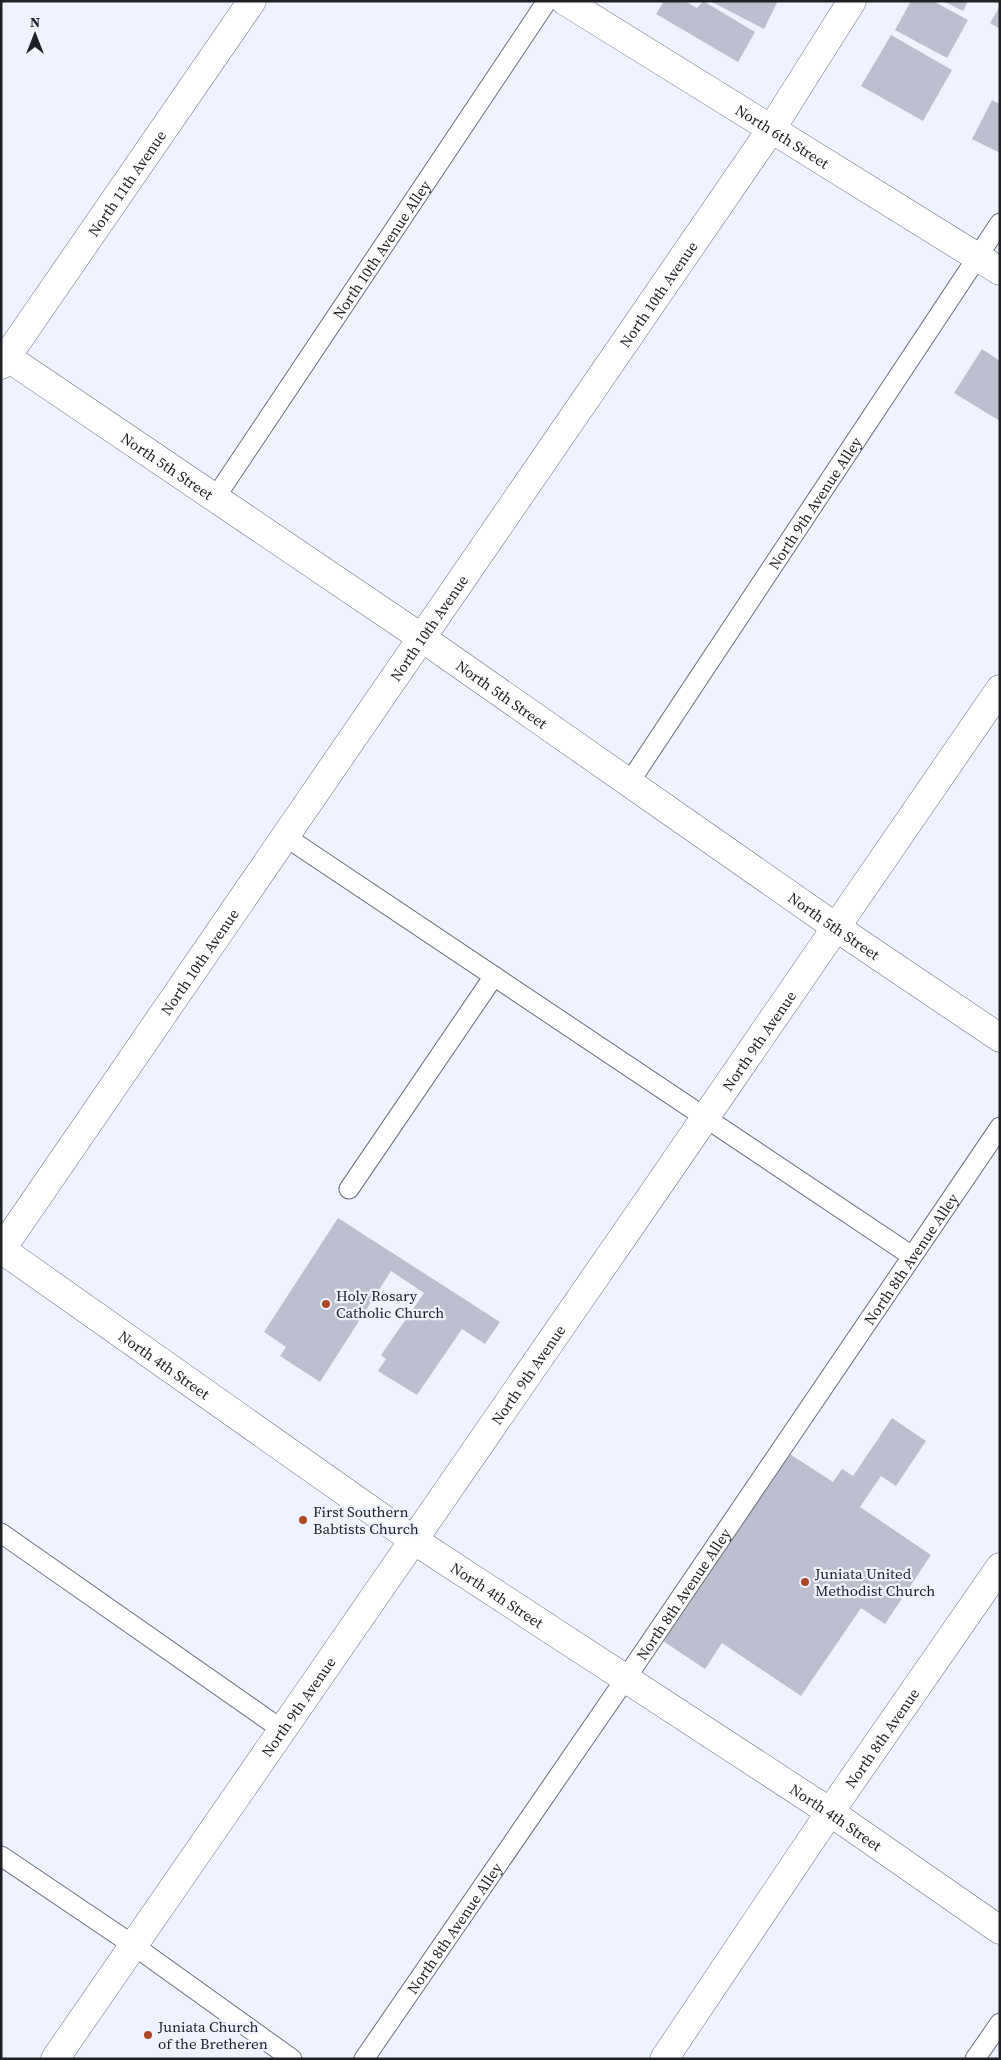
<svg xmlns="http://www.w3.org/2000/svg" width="1001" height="2060" font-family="'Source Serif 4',serif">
  <rect width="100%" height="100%" fill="#eff3ff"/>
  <path fill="#bcc0ce" d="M664 1H685L697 8 703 1 755 32 738 62 656 14Z
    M710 1H778L764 29Z
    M911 1H933L968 20 947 58 895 30Z
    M943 1H968L963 11Z
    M1000 6V29L990 23Z
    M891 35 952 70 923 121 861 86Z
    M992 100 1000 104V153L972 139Z
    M982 349 1000 361V421L954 393Z
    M338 1218 500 1322 485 1344 462 1329 417 1395 378 1371 386 1359 381 1355 424 1293 391 1271 320 1382 280 1356 286 1347 264 1332Z
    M892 1418 926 1441 896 1486 881 1476 860 1507 931 1555 885 1624 861 1608 801 1696 722 1643 705 1669 657 1637 785 1451 833 1482 842 1469 853 1476Z"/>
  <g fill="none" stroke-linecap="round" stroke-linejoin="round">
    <defs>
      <g id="lane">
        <path id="s1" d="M215 498 547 1"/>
        <path id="s2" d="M629 783 1000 223"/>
        <path d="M286 837 912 1256"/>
        <path d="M349 1189 494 976"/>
        <path d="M1 1533 281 1729"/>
        <path d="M1 1856 133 1945 292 2059"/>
        <path id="s3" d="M364 2059 626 1678 1000 1127"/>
        <path d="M975 2059 1000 2023"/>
      </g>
      <g id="street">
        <path id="s4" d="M565 1 1000 271"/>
        <path id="s5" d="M1 365 252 1"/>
        <path id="s6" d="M1 1249 412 1539 830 1812 1000 1930"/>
        <path id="s7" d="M1 1250 772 128 852 1"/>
        <path id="s8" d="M55 2059C369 1602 687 1147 1000 689"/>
        <path id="s9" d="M664 2059 830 1812 1000 1567"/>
      </g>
      <g id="secondary">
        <path id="s10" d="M1 353 422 638 837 928 1000 1038"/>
      </g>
    </defs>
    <use href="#lane" stroke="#6b6f7b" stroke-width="21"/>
    <use href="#street" stroke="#6b6f7b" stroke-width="29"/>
    <use href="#secondary" stroke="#6b6f7b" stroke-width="29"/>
    <use href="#lane" stroke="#fff" stroke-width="19"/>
    <use href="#street" stroke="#fff" stroke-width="28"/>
    <use href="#secondary" stroke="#fff" stroke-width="28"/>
  </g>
  <g fill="#ad4526" stroke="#eff3ff" stroke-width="2">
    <circle cx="326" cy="1304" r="5"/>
    <circle cx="303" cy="1520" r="5"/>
    <circle cx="805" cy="1582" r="5"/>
    <circle cx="148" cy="2035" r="5"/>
  </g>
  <g text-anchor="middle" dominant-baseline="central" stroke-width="4.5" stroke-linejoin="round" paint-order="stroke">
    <g font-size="15" fill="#1f2025" stroke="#eff3ff">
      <text stroke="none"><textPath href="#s4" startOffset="256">North 6th Street</textPath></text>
      <text stroke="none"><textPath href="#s5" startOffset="221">North 11th Avenue</textPath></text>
      <text stroke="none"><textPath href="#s1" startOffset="299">North 10th Avenue Alley</textPath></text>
      <text stroke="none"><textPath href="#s7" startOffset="1160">North 10th Avenue</textPath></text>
      <text stroke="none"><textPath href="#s10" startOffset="201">North 5th Street</textPath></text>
      <text stroke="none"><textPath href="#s2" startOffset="336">North 9th Avenue Alley</textPath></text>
      <text stroke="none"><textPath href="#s7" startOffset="755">North 10th Avenue</textPath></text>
      <text stroke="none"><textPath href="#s10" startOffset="606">North 5th Street</textPath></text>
      <text stroke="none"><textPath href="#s10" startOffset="1011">North 5th Street</textPath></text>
      <text stroke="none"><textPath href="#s7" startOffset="350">North 10th Avenue</textPath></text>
      <text stroke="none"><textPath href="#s8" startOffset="1238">North 9th Avenue</textPath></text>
      <text stroke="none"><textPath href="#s3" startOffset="969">North 8th Avenue Alley</textPath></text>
      <text stroke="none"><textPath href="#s6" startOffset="200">North 4th Street</textPath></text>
      <text stroke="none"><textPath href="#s8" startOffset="832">North 9th Avenue</textPath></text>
      <text stroke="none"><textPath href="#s6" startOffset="605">North 4th Street</textPath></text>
      <text stroke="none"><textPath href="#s3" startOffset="564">North 8th Avenue Alley</textPath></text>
      <text stroke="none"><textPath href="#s8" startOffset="428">North 9th Avenue</textPath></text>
      <text stroke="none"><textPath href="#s9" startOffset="388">North 8th Avenue</textPath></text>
      <text stroke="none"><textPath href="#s6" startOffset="1010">North 4th Street</textPath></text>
      <text stroke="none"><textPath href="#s3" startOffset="159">North 8th Avenue Alley</textPath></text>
    </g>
    <g font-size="15" fill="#1f2025" stroke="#eff3ff" text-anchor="start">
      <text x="336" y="1295">Holy Rosary<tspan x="336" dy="17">Catholic Church</tspan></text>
      <text x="313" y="1511">First Southern<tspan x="313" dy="17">Babtists Church</tspan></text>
      <text x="815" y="1573">Juniata United<tspan x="815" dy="17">Methodist Church</tspan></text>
      <text x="158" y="2026">Juniata Church<tspan x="158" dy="17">of the Bretheren</tspan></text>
    </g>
  </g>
  <rect width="1001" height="2060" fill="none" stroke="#1f2025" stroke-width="5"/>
  <g transform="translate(35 35)" stroke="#eff3ff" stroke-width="4" paint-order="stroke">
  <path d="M0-4L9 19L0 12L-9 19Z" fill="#1f2025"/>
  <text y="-8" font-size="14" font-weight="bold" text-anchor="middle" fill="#1f2025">N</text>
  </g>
</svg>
